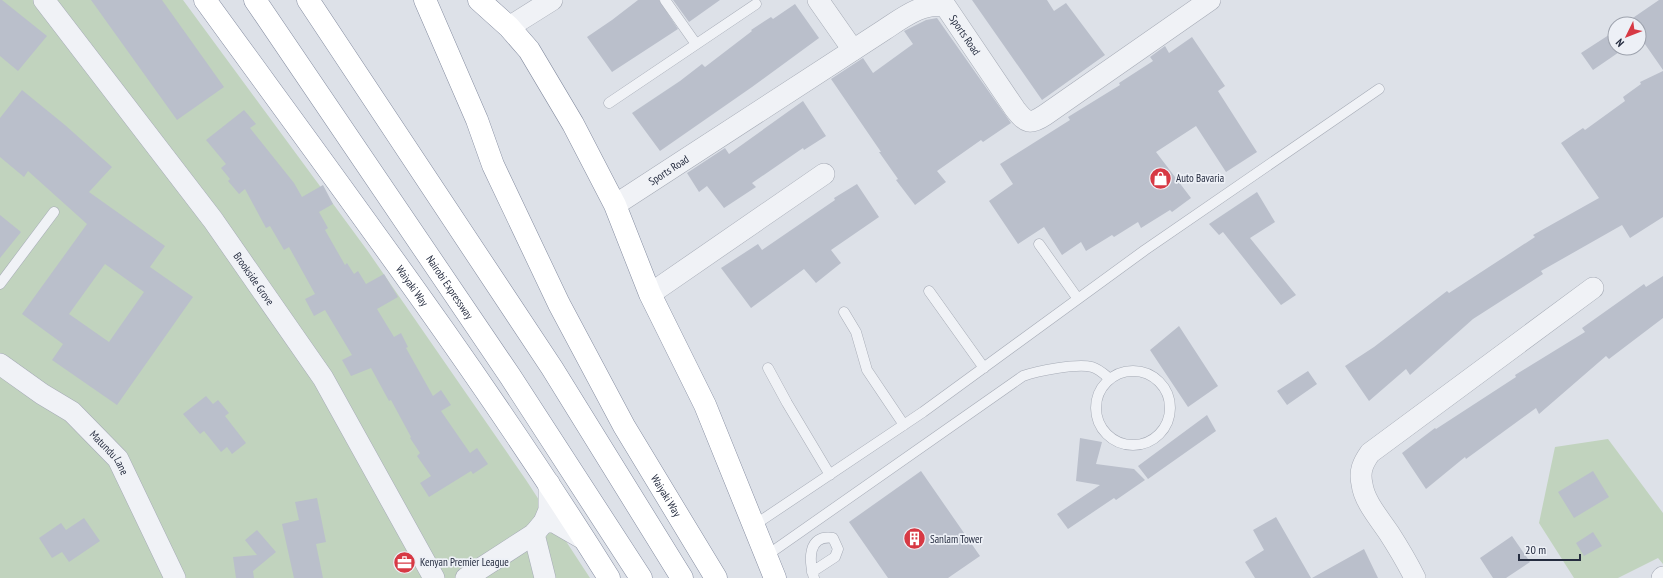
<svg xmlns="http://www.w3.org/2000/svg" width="1663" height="578" font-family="'PT Sans Narrow',sans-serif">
  <rect width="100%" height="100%" fill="#dde1e8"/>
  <path fill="#c1d3be" d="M0 0H183L367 250 526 480 590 578H0Z
    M1608 439 1663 513V564L1658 558 1618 578H1574L1539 523 1555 447Z"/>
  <path fill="#babfcb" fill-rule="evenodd" d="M0 0H2L47 36 18 71 0 56Z
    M91 0H162L224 87 177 120Z
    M638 0H659L678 29 612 72 587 37 612 20Z
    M673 0H720L689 22Z
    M972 0H1047L1054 11 1066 3 1105 55 1042 100Z
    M1659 0H1663V70L1640 37 1639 38V24H1624Z
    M795 4 819 38 752 87 660 151 632 113 680 81 702 64 705 67 752 31 751 30 771 17 773 19Z
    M937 18 1011 123 983 142 981 140 937 171 946 182 915 205 896 180 898 179 879 152H881L831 79 863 58 873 73 913 44 904 31 926 20Z
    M1615 31V48H1625L1593 70 1581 53Z
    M1192 37 1225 86 1218 91 1257 152 1226 172 1196 126 1156 152 1191 198 1172 212 1170 210 1141 228 1138 222 1114 237 1112 235 1086 251 1081 242 1062 255 1044 227 1018 244 989 201 1013 184 1000 164 1070 120 1068 117 1120 85 1119 83 1153 61 1150 57 1165 46 1169 53Z
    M1663 71V217L1630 238 1622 225 1541 271 1543 274 1473 319 1410 375 1406 369 1369 401 1345 366 1374 347 1447 291 1449 293 1535 237 1533 235 1599 198 1561 143 1583 128 1585 130 1625 101 1623 97 1641 84 1640 82Z
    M22 90 65 125 112 167 89 192 165 246 150 267 193 297 117 405 52 360 63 344 22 314 87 224 28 171 24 177 0 157V118ZM105 264 144 292 109 342 69 314Z
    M803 101 826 136 804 150 803 148 752 183 756 187 724 208 707 186 699 192 687 173 725 148 729 154Z
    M244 110 256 124 250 128 294 183 302 197 323 185 333 204 319 212 328 228 325 230 345 265 347 263 354 274 358 271 366 284 384 274 398 297 377 309 394 337 401 333 408 347 406 348 433 396 441 390 451 405 441 411 470 453 477 448 488 464 473 474 471 471 429 497 420 483 431 476 417 456 420 453 410 438 411 437 391 400 389 401 371 368 351 376 342 360 352 355 325 310 314 316 305 299 315 294 289 247 284 250 270 226 266 228 245 189 239 194 228 181 230 179 221 168 226 164 206 140Z
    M857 184 879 217 831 250 841 263 816 283 804 269 751 308 721 268 758 244 762 250 835 200 834 198Z
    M1257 192 1275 222 1250 238 1296 295 1281 305 1223 232 1219 235 1209 224Z
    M0 215 21 232 0 258Z
    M1663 276V318L1609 359 1606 356 1539 414 1536 408 1466 459 1465 457 1426 489 1402 453 1435 428 1436 429 1516 377 1515 375 1585 332 1582 328 1644 284 1646 287Z
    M1179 326 1218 386 1188 407 1150 350Z
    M1308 371 1317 384 1287 405 1277 391Z
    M206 396 213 404 218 400 229 413 225 416 246 443 232 454 227 447 221 452 204 431 200 434 183 414Z
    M1207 415 1216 431 1148 479 1138 466Z
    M1080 438 1102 442 1096 464 1134 469 1145 480 1116 500 1114 498 1068 529 1057 514 1100 485 1076 481Z
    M921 471 980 556 948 578H888L849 522Z
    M1593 471 1609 497 1574 518 1558 492Z
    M317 498 326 542 316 544 323 578H294L282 524 299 520 295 502Z
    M1276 517 1311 578H1255L1245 562 1264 550 1253 530Z
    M84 518 100 541 69 562 62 552 52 558 39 538 61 523 66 530Z
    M257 530 276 552 253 571 254 578H236L233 557 257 555 245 540Z
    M1593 532 1602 546 1584 556 1576 543Z
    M1512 536 1530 562 1506 578H1493L1480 558Z
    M1364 549 1378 578H1312Z"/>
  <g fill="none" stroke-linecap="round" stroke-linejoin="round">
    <defs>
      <path id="service" d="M665 0 696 44
        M609 103 756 4
        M1039 244 1078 299
        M0 284 54 212
        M929 291 984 368
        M844 312 856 332 867 370 904 425
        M768 368 787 403 830 475
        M1096 408a37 37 0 1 1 74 0a37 37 0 1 1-74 0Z
        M753 526 923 412 1145 250 1379 89
        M766 556 1023 376C1037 371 1077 363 1092 367 1099 369 1104 374 1110 379
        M812 572 835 557 838 549 833 538C807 534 809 561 814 578"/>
      <g id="minor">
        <path id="s1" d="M44 0 213 220 323 378 434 578"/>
        <path d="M818 0 853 50"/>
        <path d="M509 27 552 0"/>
        <path id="s2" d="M615 205 884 30C901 19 925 0 946 7L1015 109C1026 123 1030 125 1045 115L1210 0"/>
        <path d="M650 294 824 174"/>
        <path id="s3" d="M0 364 42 394 72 412 118 459 175 578"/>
        <path d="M544 522H554L585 540"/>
        <path d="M534 534 545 578"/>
        <path d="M466 578 534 534 544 522 549 510V483"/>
        <path d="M1415 578C1407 562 1398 547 1389 533 1379 518 1364 501 1362 484 1359 471 1363 463 1370 453L1593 288"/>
        <path d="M1662 578 1663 577"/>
      </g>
      <g id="trunk">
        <path id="s4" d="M205 0C343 190 484 378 609 578"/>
        <path id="s5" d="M425 0 477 120 493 165 559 304 624 426 716 578"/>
        <path d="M479 0 509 27 529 50 573 124 615 205 650 294 705 405 775 578"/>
      </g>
      <g id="motorway">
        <path id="s6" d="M255 0 510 376 641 578"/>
        <path d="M308 0 552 368 682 578"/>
      </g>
    </defs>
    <use href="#service" stroke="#a6abb6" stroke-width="11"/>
    <use href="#minor" stroke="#a6abb6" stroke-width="22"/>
    <use href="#trunk" stroke="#848ca0" stroke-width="23"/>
    <use href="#motorway" stroke="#848ca0" stroke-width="23"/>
    <use href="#service" stroke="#f0f2f6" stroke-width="10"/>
    <use href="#minor" stroke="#f0f2f6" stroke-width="21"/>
    <use href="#trunk" stroke="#fff" stroke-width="22"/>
    <use href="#motorway" stroke="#fff" stroke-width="22"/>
  </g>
  <defs>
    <symbol id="shop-disc" viewBox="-11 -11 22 22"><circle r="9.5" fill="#d73944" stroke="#edf0f6"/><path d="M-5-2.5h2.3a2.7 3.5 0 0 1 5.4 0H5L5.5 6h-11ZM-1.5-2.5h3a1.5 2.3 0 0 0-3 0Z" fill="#fff"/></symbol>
    <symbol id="building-disc" viewBox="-11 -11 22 22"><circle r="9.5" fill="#d73944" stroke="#edf0f6"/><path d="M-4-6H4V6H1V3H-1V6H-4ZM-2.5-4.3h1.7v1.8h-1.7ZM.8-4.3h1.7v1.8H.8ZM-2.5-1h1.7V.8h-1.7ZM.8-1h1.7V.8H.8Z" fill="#fff"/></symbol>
    <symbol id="office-disc" viewBox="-11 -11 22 22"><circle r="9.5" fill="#d73944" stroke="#edf0f6"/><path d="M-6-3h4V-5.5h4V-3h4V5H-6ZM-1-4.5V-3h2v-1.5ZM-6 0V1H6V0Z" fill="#fff"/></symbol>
  </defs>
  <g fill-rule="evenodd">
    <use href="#shop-disc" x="1148" y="166" width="25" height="25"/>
    <use href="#building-disc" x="902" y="526" width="25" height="25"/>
    <use href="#office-disc" x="392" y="550" width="25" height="25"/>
  </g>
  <g text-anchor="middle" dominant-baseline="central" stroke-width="3.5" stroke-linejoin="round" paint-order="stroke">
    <g font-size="11" fill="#262d40" stroke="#edf0f6">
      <text stroke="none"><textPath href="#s2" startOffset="423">Sports Road</textPath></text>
      <text stroke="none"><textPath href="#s2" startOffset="64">Sports Road</textPath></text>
      <text stroke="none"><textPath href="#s1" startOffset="349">Brookside Grove</textPath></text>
      <text stroke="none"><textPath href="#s4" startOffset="353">Waiyaki Way</textPath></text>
      <text stroke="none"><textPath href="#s6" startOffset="347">Nairobi Expressway</textPath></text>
      <text stroke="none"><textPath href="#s3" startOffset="142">Matundu Lane</textPath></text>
      <text stroke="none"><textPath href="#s5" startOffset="552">Waiyaki Way</textPath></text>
    </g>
    <g font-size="11" fill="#262d40" stroke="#edf0f6" text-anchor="start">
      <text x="1176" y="178">Auto Bavaria</text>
      <text x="930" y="539">Sanlam Tower</text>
      <text x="420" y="562">Kenyan Premier League</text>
    </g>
  </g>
  <g transform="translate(1627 36) rotate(227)"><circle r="19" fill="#edf0f6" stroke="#9da2ad"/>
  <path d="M0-3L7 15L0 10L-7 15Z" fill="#d73944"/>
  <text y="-6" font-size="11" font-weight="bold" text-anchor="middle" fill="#262d40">N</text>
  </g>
  <path d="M1519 554v6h61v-6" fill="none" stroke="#262d40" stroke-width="2"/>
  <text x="1525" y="554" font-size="12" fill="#262d40" stroke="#edf0f6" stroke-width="3" paint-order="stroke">20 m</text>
</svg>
